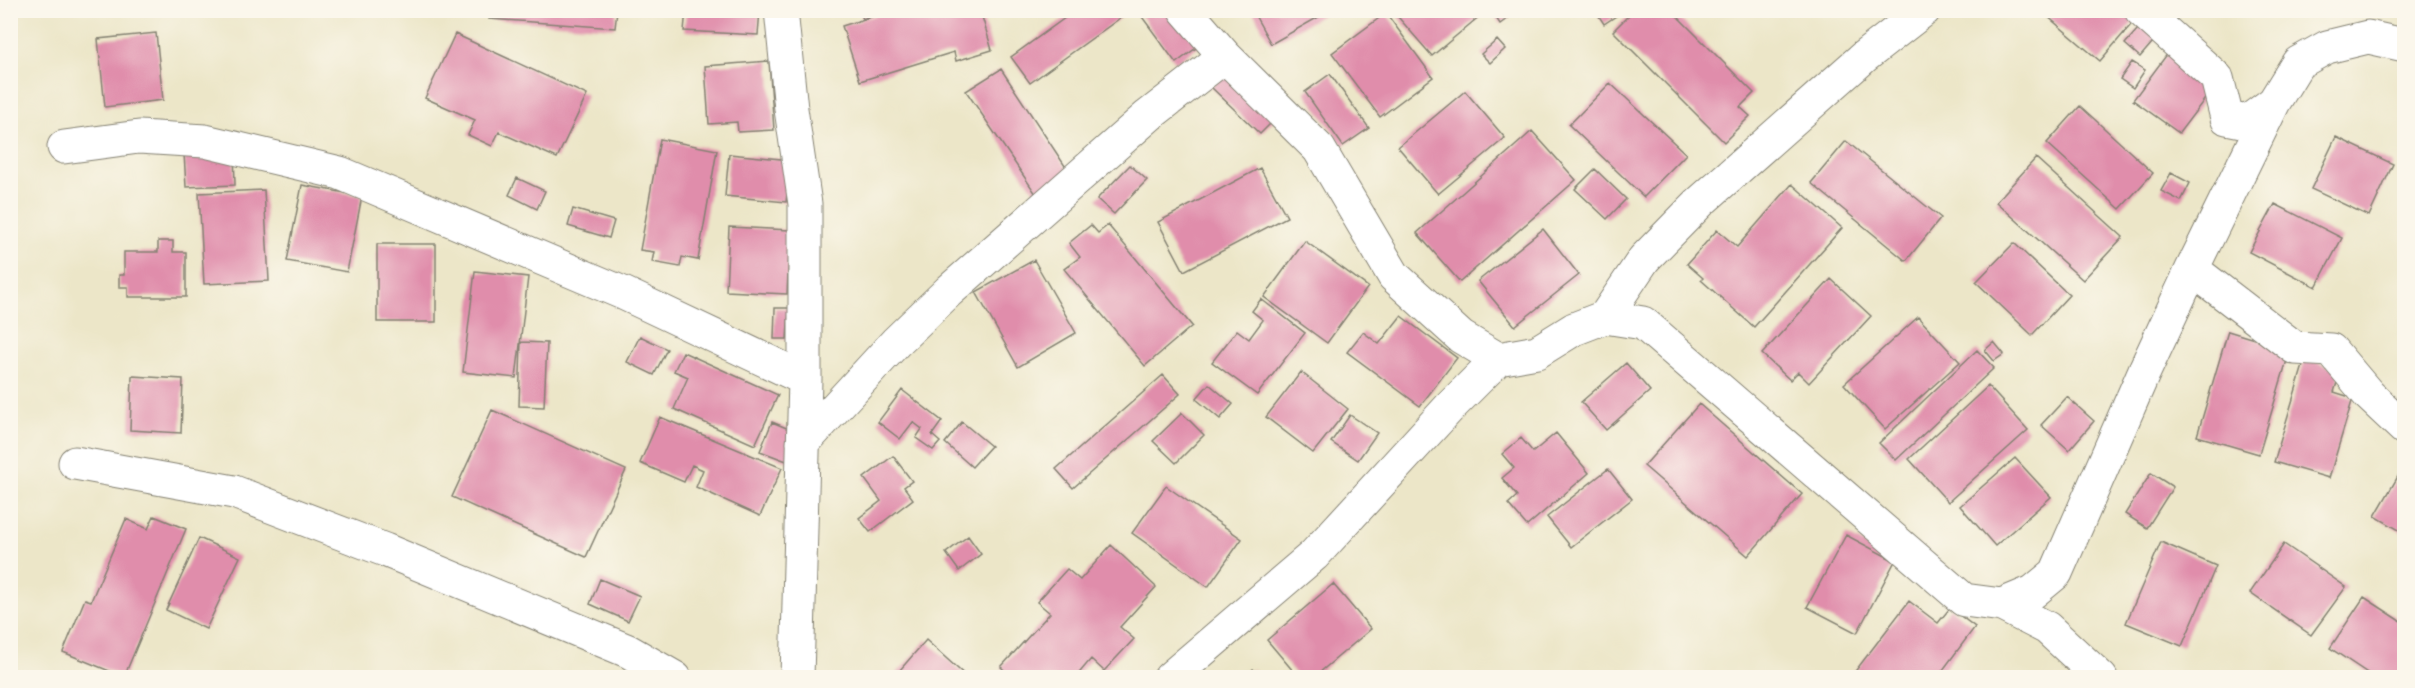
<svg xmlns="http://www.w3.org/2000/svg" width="2415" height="688" font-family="Vollkorn,serif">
  <rect width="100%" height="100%" fill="#fbf7ec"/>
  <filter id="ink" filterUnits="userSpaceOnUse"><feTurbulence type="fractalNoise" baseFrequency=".0167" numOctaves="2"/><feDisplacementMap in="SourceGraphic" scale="12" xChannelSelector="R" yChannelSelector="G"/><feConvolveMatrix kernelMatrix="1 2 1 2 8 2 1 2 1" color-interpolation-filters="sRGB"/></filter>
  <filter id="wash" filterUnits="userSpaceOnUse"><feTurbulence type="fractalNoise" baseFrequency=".008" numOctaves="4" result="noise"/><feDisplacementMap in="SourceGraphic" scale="24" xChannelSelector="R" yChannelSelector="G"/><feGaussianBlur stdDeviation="1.35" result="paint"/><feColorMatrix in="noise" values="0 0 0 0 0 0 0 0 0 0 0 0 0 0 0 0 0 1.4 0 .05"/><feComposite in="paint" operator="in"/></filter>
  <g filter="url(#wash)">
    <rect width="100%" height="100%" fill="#ece6c8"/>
    <g id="blocks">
      <path fill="#e08dab" d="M490 10H617L615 28 489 19Z
        M686 10H760L758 35 684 31Z
        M859 10H881L863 19Z
        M893 10H980L992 50 956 61 954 52 860 81 842 26Z
        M1076 10H1125L1127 13 1030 83 1011 57Z
        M1137 10H1174L1200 45 1176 63Z
        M1252 10H1331L1271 44Z
        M1392 10H1477L1481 15 1432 56Z
        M1491 10H1519L1500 24Z
        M1595 10H1625L1604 24Z
        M1634 10H1671L1754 93 1740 107 1750 116 1724 142 1613 31Z
        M1858 10H1871L1865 17Z
        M2049 10H2124L2135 20 2100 61 2046 15Z
        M1386 13 1433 77 1380 117 1332 53Z
        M2143 23 2158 36 2140 57 2125 44Z
        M156 33 163 100 105 107 98 39Z
        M455 34 587 95 557 158 499 132 492 146 468 135 475 120 425 98Z
        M1497 40 1505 49 1490 63 1481 54Z
        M2168 53 2214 87 2179 133 2133 100Z
        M769 61 774 130 738 132 737 122 709 124 705 66Z
        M2132 62 2145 70 2133 88 2120 79Z
        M1001 69 1073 178 1040 200 966 91Z
        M1227 71 1276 118 1260 134 1211 87Z
        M1330 74 1369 128 1343 146 1305 92Z
        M1610 83 1686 154 1644 197 1569 125Z
        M1465 91 1505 138 1438 194 1398 147Z
        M2080 106 2153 173 2120 209 2047 143Z
        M1532 131 1576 180 1460 282 1417 233Z
        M2336 137 2393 164 2369 216 2311 189Z
        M660 139 717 150 698 260 682 257 680 267 652 262 654 252 640 250Z
        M1846 141 1941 218 1906 261 1811 183Z
        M234 151 235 185 186 187 184 153Z
        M729 154 791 160 786 202 725 196Z
        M2036 158 2123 237 2083 280 1996 202Z
        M1130 165 1147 180 1114 214 1097 199Z
        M1260 168 1287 217 1184 271 1158 222Z
        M1595 169 1626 199 1607 219 1575 189Z
        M2171 173 2190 183 2181 201 2161 191Z
        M517 178 545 191 537 209 509 195Z
        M1792 184 1842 228 1754 327 1701 280 1703 278 1687 264 1717 230 1737 247Z
        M302 185 362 196 347 272 287 261Z
        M264 190 269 281 204 284 199 193Z
        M2275 204 2342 238 2316 287 2249 252Z
        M573 209 614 221 609 238 568 226Z
        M1091 225 1098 233 1108 225 1192 326 1145 366 1064 269 1080 257 1069 243Z
        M729 227 790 230 787 294 726 291Z
        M1543 229 1579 275 1515 326 1478 281Z
        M158 241H173V252H186V297H128V287H119V275H124V252H158Z
        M1305 241 1368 287 1327 343 1264 297Z
        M2014 243 2069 295 2032 335 1976 282Z
        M377 244H436V322H377Z
        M1034 260 1076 333 1018 367 976 292Z
        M475 271 528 277 516 378 463 372Z
        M1831 279 1871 316 1809 383 1798 372 1790 380 1762 354Z
        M1261 299 1305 333 1257 395 1212 362 1237 330 1249 339 1263 320 1252 311Z
        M775 308H789L787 339H774Z
        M1401 316 1457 358 1420 406 1347 352 1363 332 1379 344Z
        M1918 317 1960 362 1885 429 1844 384Z
        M2228 331 2290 350 2259 454 2197 436Z
        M640 336 667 349 654 375 627 362Z
        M521 342 547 343 544 407 519 406Z
        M1994 342 2004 354 1994 361 1985 350Z
        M1977 350 1994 368 1896 460 1879 443Z
        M683 352 778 395 755 445 674 409 688 377 674 371Z
        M2305 359 2341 370 2334 392 2353 398 2329 478 2274 462Z
        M1626 363 1650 391 1606 430 1581 402Z
        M1301 372 1348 409 1313 453 1266 417Z
        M1163 375 1180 394 1073 488 1056 469Z
        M132 376 183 379 181 433 130 430Z
        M1209 384 1233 404 1220 419 1196 399Z
        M1988 386 2028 430 1948 502 1909 459Z
        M902 390 942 421 932 435 940 442 933 450 916 438 922 429 913 422 900 439 878 422Z
        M2067 397 2094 421 2069 450 2041 425Z
        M1699 404 1802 494 1748 556 1644 466Z
        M492 410 626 470 586 557 452 497Z
        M1182 413 1204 435 1176 463 1153 441Z
        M1350 415 1377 433 1358 460 1331 442Z
        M660 417 782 468 760 516 696 487 703 470 692 465 684 482 640 463Z
        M772 422 801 434 789 462 760 451Z
        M962 422 991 446 972 467 945 443Z
        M1556 433 1589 473 1527 526 1508 504 1517 496 1502 478 1514 468 1502 454 1521 438 1533 452Z
        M893 456 912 481 904 487 913 499 870 532 859 518 881 501 864 478Z
        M2015 458 2051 497 1995 546 1960 506Z
        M2404 466V533L2375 516Z
        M1608 469 1632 499 1571 547 1547 517Z
        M2151 473 2173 487 2147 528 2125 514Z
        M1166 486 1242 539 1208 587 1132 533Z
        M154 516 186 529 124 677 63 652 85 599 91 601 126 519 148 529Z
        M1846 535 1895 561 1857 633 1807 607Z
        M968 536 981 554 959 571 946 553Z
        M199 538 240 557 206 629 166 610Z
        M2161 542 2216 566 2182 646 2126 623Z
        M2284 544 2346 587 2311 635 2250 593Z
        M1111 545 1156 587 1120 627 1134 639 1104 671 1091 659 1075 678H1012L1001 667 1050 613 1037 602 1067 569 1080 580Z
        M600 579 640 596 628 621 590 604Z
        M1333 584 1371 629 1313 678H1299L1267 640Z
        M2364 597 2404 623V678H2375L2330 648Z
        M1909 601 1938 623 1950 608 1975 627 1937 678H1850Z
        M926 640 968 678H893Z
        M1253 669 1260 678H1243Z"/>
    </g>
  </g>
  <g filter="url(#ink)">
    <use href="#blocks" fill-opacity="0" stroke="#848172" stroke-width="1.5"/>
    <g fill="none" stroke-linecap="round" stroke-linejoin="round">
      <defs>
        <path id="minor" d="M781 10 791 109 805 204V379L797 678
          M1185 10 1225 56 1319 149 1394 276 1461 337 1498 359
          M2141 10 2217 78 2227 118 2247 122 2274 102
          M64 147 139 137 205 141 340 173 623 293 805 379
          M2192 269 2295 348 2331 350 2369 395 2404 428
          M1605 317 1644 259 1700 202 1865 56 1924 10
          M803 443 896 342 949 291 1148 116 1225 56
          M75 463 234 492 385 550 628 651 675 678
          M2002 605 2033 592 2056 573 2144 372 2192 269 2274 102 2298 63 2327 47 2368 37 2404 45
          M1170 678 1314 555 1450 407 1498 359 1537 352 1574 329 1605 317 1643 323 1964 600 2002 605 2047 628 2101 678"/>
      </defs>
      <use href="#minor" stroke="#848172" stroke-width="35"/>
      <use href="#minor" stroke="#fff" stroke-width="33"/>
    </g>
  </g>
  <rect width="2415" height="688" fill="none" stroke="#fbf7ec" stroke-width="36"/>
</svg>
